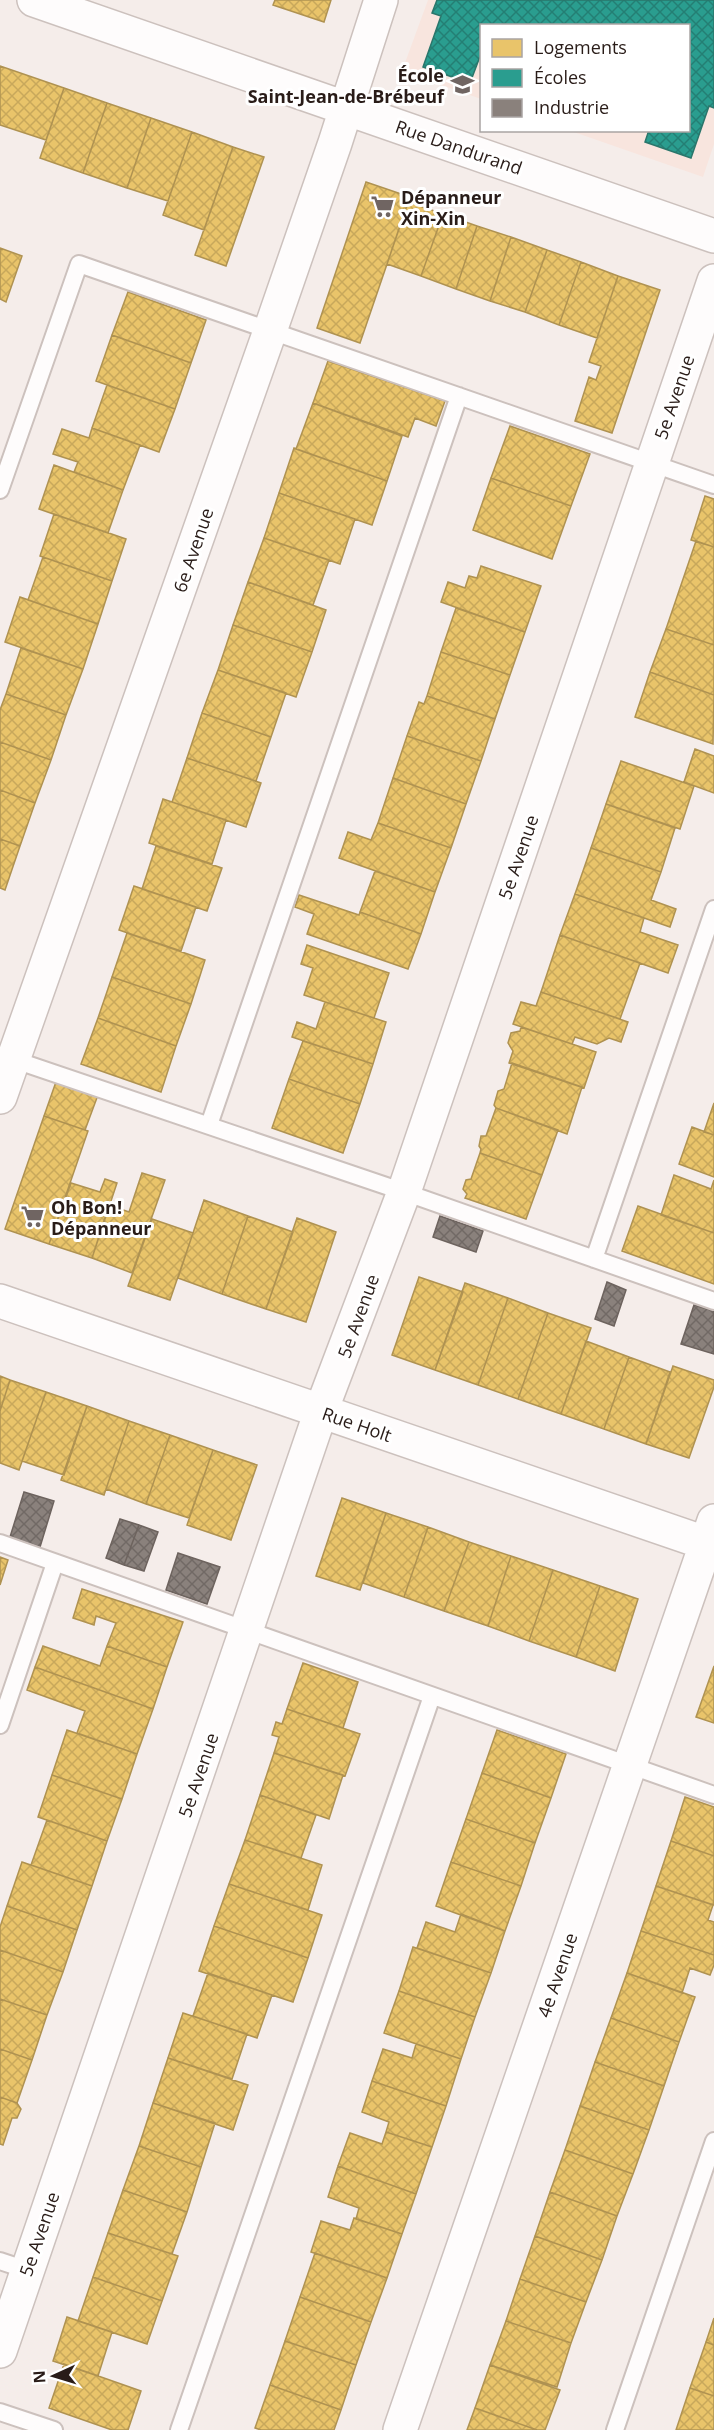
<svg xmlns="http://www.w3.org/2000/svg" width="714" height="2430" font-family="'Open Sans',sans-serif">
  <defs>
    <pattern id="homes-cross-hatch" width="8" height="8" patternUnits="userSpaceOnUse" patternTransform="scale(1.5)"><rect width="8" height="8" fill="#e9c46a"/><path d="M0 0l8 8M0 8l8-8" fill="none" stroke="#c8a85b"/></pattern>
    <pattern id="schools-cross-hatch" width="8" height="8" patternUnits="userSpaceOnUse" patternTransform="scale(1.5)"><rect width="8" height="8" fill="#2a9d8f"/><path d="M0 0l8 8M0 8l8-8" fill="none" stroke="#247f74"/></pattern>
    <pattern id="industry-cross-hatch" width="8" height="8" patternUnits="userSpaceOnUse" patternTransform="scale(1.5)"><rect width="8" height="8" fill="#8a817c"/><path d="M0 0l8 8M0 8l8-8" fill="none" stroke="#716965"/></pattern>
  </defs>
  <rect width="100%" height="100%" fill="#f5edea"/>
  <path fill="#f8e5de" d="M428 0H714V144L703 177 571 131 688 130V26H482L481 99 402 71Z"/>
  <path fill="url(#homes-cross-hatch)" stroke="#af9251" stroke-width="1.5" d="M275 0H331L324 22 273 5Z
    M0 66 64 88 46 140 0 125Z
    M64 88 107 103 83 173 40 158Z
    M107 103 151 118 127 188 83 173Z
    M151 118 192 132 168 201 127 188Z
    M192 132 233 147 204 230 163 215Z
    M233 147 264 157 226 266 195 255Z
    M366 182 410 197 360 343 317 328Z
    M408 202 443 214 421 276 387 264Z
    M443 214 477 226 456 289 421 276Z
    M477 226 511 237 490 301 456 289Z
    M511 237 547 250 525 312 490 301Z
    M0 248 22 256 6 302 0 299Z
    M547 250 581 262 559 325 525 312Z
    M581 262 618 276 597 338 559 325Z
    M618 276 660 290 612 433 575 421 589 377 596 380 601 366 589 362Z
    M128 292 206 320 191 363 112 335Z
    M112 335 191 363 175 409 96 381Z
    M328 361 445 401 436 426 415 418 408 437 313 403Z
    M107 385 175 409 159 452 92 428Z
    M313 403 402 436 387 481 296 449Z
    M510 426 590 454 571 506 491 478Z
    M92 428 140 445 123 490 74 472 78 462 53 454 62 429 89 438Z
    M294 448 387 481 372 525 279 493Z
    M54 465 123 490 108 533 39 509Z
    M491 478 571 506 552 559 473 530Z
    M279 493 355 519 340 564 264 538Z
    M705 496 714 499V547L691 540Z
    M54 514 126 539 112 581 40 556Z
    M264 538 329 560 313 605 248 582Z
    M696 541 714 547V645L666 629Z
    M43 557 112 581 98 624 28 600Z
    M481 566 541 586 525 632 441 602 448 582 465 588 469 576 477 578Z
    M248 582 326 610 312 652 233 625Z
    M20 597 98 624 83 669 5 642Z
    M456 608 525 632 510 675 441 652Z
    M233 625 312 652 296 697 218 670Z
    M666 629 714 645V695L650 672Z
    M21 648 83 669 66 715 6 694Z
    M441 652 510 675 495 719 427 696Z
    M218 670 286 693 271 737 202 713Z
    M650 672 714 695 713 744 635 717Z
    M6 694 66 715 51 760 0 742V710Z
    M427 696 495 719 481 761 407 736 419 702 424 704Z
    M202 713 271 737 256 781 187 758Z
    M407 736 481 761 466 804 393 778Z
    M0 742 51 760 35 803 0 790Z
    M695 749 714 756V793L684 782Z
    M187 758 261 783 246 827 172 802Z
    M621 761 694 786 680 829 606 804Z
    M393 778 466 804 451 848 378 823Z
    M0 790 35 803 20 846 0 839Z
    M163 799 226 820 212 864 149 843Z
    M606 804 675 828 661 872 591 848Z
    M378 823 451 848 435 892 339 858 348 832 371 840Z
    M0 839 20 846 5 890 0 888Z
    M156 846 222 868 207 911 142 889Z
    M591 848 661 872 651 900 676 909 670 927 575 894Z
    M375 871 435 892 421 934 360 912Z
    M134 886 196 907 181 951 119 930Z
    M575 894 644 918 640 932 678 945 668 973 560 935Z
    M299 895 359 915 360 912 421 934 408 969 307 934 314 914 295 907Z
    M127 933 205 960 191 1004 112 977Z
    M560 935 640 963 620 1019 541 992Z
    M307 945 389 973 374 1018 304 995 313 968 301 964Z
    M112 977 191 1004 176 1046 98 1018Z
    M541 992 628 1022 621 1042 609 1038 597 1044 575 1037 572 1044 513 1024 521 1002 536 1006Z
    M325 1002 386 1022 373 1064 292 1037 297 1022 316 1029Z
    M98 1018 176 1046 161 1092 81 1064Z
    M521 1027 596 1052 584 1088 509 1063 513 1051 508 1043 511 1033 520 1031Z
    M303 1041 373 1064 360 1104 289 1079Z
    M512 1063 582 1087 567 1134 496 1108 494 1105 498 1091 504 1089Z
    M57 1079 98 1095 85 1130 44 1116Z
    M289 1079 360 1104 343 1153 272 1128Z
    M714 1103V1135L704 1132Z
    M496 1108 558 1130 542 1175 480 1153 481 1149 479 1146 481 1136H486Z
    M44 1116 88 1131 49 1244 5 1229Z
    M692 1127 714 1135V1177L679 1164Z
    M480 1153 542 1175 526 1219 465 1198 467 1194 463 1189 466 1180 471 1179Z
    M142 1173 165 1180 132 1273 92 1258 109 1205 129 1212Z
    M674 1175 711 1189 714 1180V1233L661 1215Z
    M105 1179 117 1183 92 1258 49 1244 71 1183 100 1192Z
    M204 1200 248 1216 222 1294 178 1278Z
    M638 1206 714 1233V1284L622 1251Z
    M248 1216 293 1232 266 1309 222 1294Z
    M297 1218 336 1232 306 1322 266 1309Z
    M152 1219 193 1233 170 1300 128 1286Z
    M419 1277 463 1292 435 1370 392 1355Z
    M465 1283 508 1298 478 1385 435 1370Z
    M508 1298 548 1313 518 1399 478 1385Z
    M548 1313 591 1328 561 1414 518 1399Z
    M586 1341 629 1357 604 1429 561 1414Z
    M629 1357 670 1372 646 1444 604 1429Z
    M673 1366 714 1380V1387L689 1458 646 1444Z
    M0 1376 10 1380 0 1411Z
    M10 1380 46 1392 19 1470 0 1463V1411Z
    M46 1392 87 1406 64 1475 22 1461Z
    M87 1406 129 1421 104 1495 61 1480Z
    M129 1421 170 1435 146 1504 106 1489Z
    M170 1435 213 1450 189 1518 146 1504Z
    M213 1450 257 1465 231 1540 187 1525Z
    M342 1498 386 1513 360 1590 316 1576Z
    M386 1513 428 1527 404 1597 363 1583Z
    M428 1527 469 1542 444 1611 404 1597Z
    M469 1542 511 1556 488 1626 444 1611Z
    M511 1556 553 1570 529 1641 488 1626Z
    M0 1557 8 1560 0 1585Z
    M553 1570 600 1586 576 1657 529 1641Z
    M600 1586 638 1599 615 1671 576 1657Z
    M82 1589 183 1622 167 1667 107 1646 116 1623 96 1616 94 1625 73 1618Z
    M43 1646 100 1666 107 1646 167 1667 153 1709 35 1667Z
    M303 1663 358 1682 343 1728 287 1709Z
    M714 1666V1723L696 1717Z
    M35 1667 153 1709 137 1754 77 1733 85 1711 27 1690Z
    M287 1709 360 1734 345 1776 274 1753 279 1737 272 1735 276 1722 282 1724Z
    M67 1730 137 1754 122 1799 52 1775Z
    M497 1730 566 1754 551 1798 482 1773Z
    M274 1753 343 1775 329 1819 260 1795Z
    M482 1773 551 1798 535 1843 466 1819Z
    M52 1775 122 1799 107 1841 38 1817Z
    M260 1795 316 1815 301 1858 245 1840Z
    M685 1797 714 1807V1856L671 1841Z
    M466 1819 535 1843 521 1886 451 1862Z
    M47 1820 107 1841 92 1886 31 1865Z
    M245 1840 322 1865 308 1910 229 1884Z
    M671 1841 714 1856V1905L656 1886Z
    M22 1862 92 1886 77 1930 7 1906Z
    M451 1862 521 1886 505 1931 436 1906Z
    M229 1884 322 1915 308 1958 214 1926Z
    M656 1886 713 1905 708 1920 714 1922V1955L641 1931Z
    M7 1906 77 1930 63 1972 0 1950V1927Z
    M461 1914 505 1931 491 1973 417 1948 426 1922 455 1932Z
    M214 1926 308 1958 293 2002 199 1971Z
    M641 1931 714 1955V1965L710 1975 690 1968 682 1993 627 1973Z
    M413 1947 491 1973 475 2017 399 1991Z
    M0 1950 63 1972 47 2015 0 1999Z
    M208 1973 272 1995 257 2038 193 2016Z
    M627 1973 695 1997 679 2042 611 2018Z
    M399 1991 475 2017 461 2059 384 2033Z
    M0 1999 47 2015 32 2060 0 2049Z
    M183 2013 247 2034 232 2079 168 2058Z
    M611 2018 679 2042 664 2086 595 2062Z
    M416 2044 461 2059 446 2106 372 2081 383 2049 412 2058Z
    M0 2049 32 2060 17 2103 0 2097Z
    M168 2058 248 2085 233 2130 153 2103Z
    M595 2062 664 2086 649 2130 580 2106Z
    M372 2081 446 2106 432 2147 386 2132 389 2122 362 2112Z
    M0 2097 17 2103 21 2109 17 2118H12L3 2145 0 2144Z
    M153 2103 215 2123 201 2167 139 2146Z
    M580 2106 649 2130 633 2174 565 2150Z
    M386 2132 432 2147 416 2194 338 2166 350 2133 382 2144Z
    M139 2146 201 2167 187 2212 123 2190Z
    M565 2150 633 2174 617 2216 550 2192Z
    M338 2166 416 2194 402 2234 356 2219 359 2208 328 2197Z
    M123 2190 187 2212 172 2254 108 2233Z
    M550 2192 617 2216 602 2260 535 2236Z
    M354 2218 402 2234 387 2278 311 2252 321 2221 350 2230Z
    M108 2233 178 2256 162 2301 93 2277Z
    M535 2236 602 2260 586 2302 520 2279Z
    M315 2253 387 2278 371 2322 300 2297Z
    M93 2277 162 2301 147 2344 78 2321Z
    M520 2279 586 2302 571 2343 506 2321Z
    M300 2297 371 2322 356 2365 285 2341Z
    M67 2317 112 2332 98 2376 53 2361Z
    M714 2318V2345L706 2342Z
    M506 2321 571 2343 557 2387 490 2365Z
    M285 2341 356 2365 341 2410 270 2385Z
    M706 2342 714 2345V2396L690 2388Z
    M64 2364 141 2391 128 2430H112L49 2408Z
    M490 2365 560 2390 545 2430H537L475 2408Z
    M270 2385 341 2410 334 2430H261L255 2428Z
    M690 2388 714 2396V2430H676Z
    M475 2408 537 2430H467Z"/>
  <path fill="url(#schools-cross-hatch)" stroke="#2a766b" stroke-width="1.5" d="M437 0H714V108L709 106 691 158 645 142 649 130H688V26H482V51L470 83 423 67 441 16 432 13Z"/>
  <path fill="url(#industry-cross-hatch)" stroke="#6d635e" stroke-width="1.5" d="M440 1216 483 1231 476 1252 433 1237Z
    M607 1282 626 1290 614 1326 595 1319Z
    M694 1305 714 1311V1354L681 1344Z
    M24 1492 54 1501 40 1547 10 1537Z
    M120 1519 139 1525 124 1565 106 1558Z
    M139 1525 158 1532 144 1571 124 1565Z
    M178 1553 220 1567 207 1604 166 1590Z"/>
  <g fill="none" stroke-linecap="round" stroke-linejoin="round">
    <defs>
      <path id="lane" d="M0 490 79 264 714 485
        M9 1058 404 1192 714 1301
        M209 1125 459 396
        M594 1259 714 909
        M0 1543 714 1795
        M0 1725 55 1563
        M0 2261 27 2270
        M0 2412 54 2430
        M179 2430 432 1696
        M615 2430 714 2141"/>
      <path id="street" d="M34 0 714 236
        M0 1097 270 331 335 143 381 0
        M0 1301 714 1546
        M0 2351 321 1411 404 1192 714 281
        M400 2430 714 1521"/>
    </defs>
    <use href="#lane" stroke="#ccc1bd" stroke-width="20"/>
    <use href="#street" stroke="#ccc1bd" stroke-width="36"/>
    <use href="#lane" stroke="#fefcfc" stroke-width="16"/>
    <use href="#street" stroke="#fefcfc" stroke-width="33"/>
  </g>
  <defs>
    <symbol id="school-bare" viewBox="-9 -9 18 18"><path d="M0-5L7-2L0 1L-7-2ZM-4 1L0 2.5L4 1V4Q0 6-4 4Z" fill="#706562" stroke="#fff" stroke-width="2.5" paint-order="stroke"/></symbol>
    <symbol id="supermarket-bare" viewBox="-9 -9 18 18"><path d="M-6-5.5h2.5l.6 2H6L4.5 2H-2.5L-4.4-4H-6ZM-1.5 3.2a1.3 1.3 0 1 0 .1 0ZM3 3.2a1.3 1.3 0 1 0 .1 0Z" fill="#706562" stroke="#fff" stroke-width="2.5" paint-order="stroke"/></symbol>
  </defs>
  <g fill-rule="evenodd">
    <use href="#school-bare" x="446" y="68" width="33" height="33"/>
    <use href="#supermarket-bare" x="366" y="190" width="33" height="33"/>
    <use href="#supermarket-bare" x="16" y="1200" width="33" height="33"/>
  </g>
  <g text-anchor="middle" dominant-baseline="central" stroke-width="6" stroke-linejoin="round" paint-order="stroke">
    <g font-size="18" font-weight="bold" fill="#291c18" stroke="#fff" text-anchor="start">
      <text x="444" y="75" text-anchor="end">École<tspan x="444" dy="21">Saint-Jean-de-Brébeuf</tspan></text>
      <text x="401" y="197">Dépanneur<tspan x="401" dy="21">Xin-Xin</tspan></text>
      <text x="51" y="1207">Oh Bon!<tspan x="51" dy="21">Dépanneur</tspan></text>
    </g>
    <g font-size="18" fill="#291c18" stroke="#fff">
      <text transform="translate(459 147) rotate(19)">Rue Dandurand</text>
      <text transform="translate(674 397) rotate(-71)">5e Avenue</text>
      <text transform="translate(193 550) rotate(-71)">6e Avenue</text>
      <text transform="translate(518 857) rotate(-71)">5e Avenue</text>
      <text transform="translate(358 1316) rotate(-70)">5e Avenue</text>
      <text transform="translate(357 1424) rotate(19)">Rue Holt</text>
      <text transform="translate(198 1775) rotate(-71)">5e Avenue</text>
      <text transform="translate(557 1975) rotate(-71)">4e Avenue</text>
      <text transform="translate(39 2234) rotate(-71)">5e Avenue</text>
    </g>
  </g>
  <rect x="480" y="24" width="210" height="108" fill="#ffffff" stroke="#a9a4a3" stroke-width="1.5"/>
  <rect x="492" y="39" width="30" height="18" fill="#e9c46a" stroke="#a9a4a3" stroke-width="1.5"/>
  <text x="534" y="54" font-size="18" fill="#291c18">Logements</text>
  <rect x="492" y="69" width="30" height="18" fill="#2a9d8f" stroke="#a9a4a3" stroke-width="1.5"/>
  <text x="534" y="84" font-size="18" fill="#291c18">Écoles</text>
  <rect x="492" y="99" width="30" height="18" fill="#8a817c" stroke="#a9a4a3" stroke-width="1.5"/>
  <text x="534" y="114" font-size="18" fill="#291c18">Industrie</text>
  <g transform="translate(54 2376) rotate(266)" stroke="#ffffff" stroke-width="4.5" paint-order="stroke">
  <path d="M0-4.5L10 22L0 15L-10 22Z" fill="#291c18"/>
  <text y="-9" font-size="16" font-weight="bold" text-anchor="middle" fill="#291c18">N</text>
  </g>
</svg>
